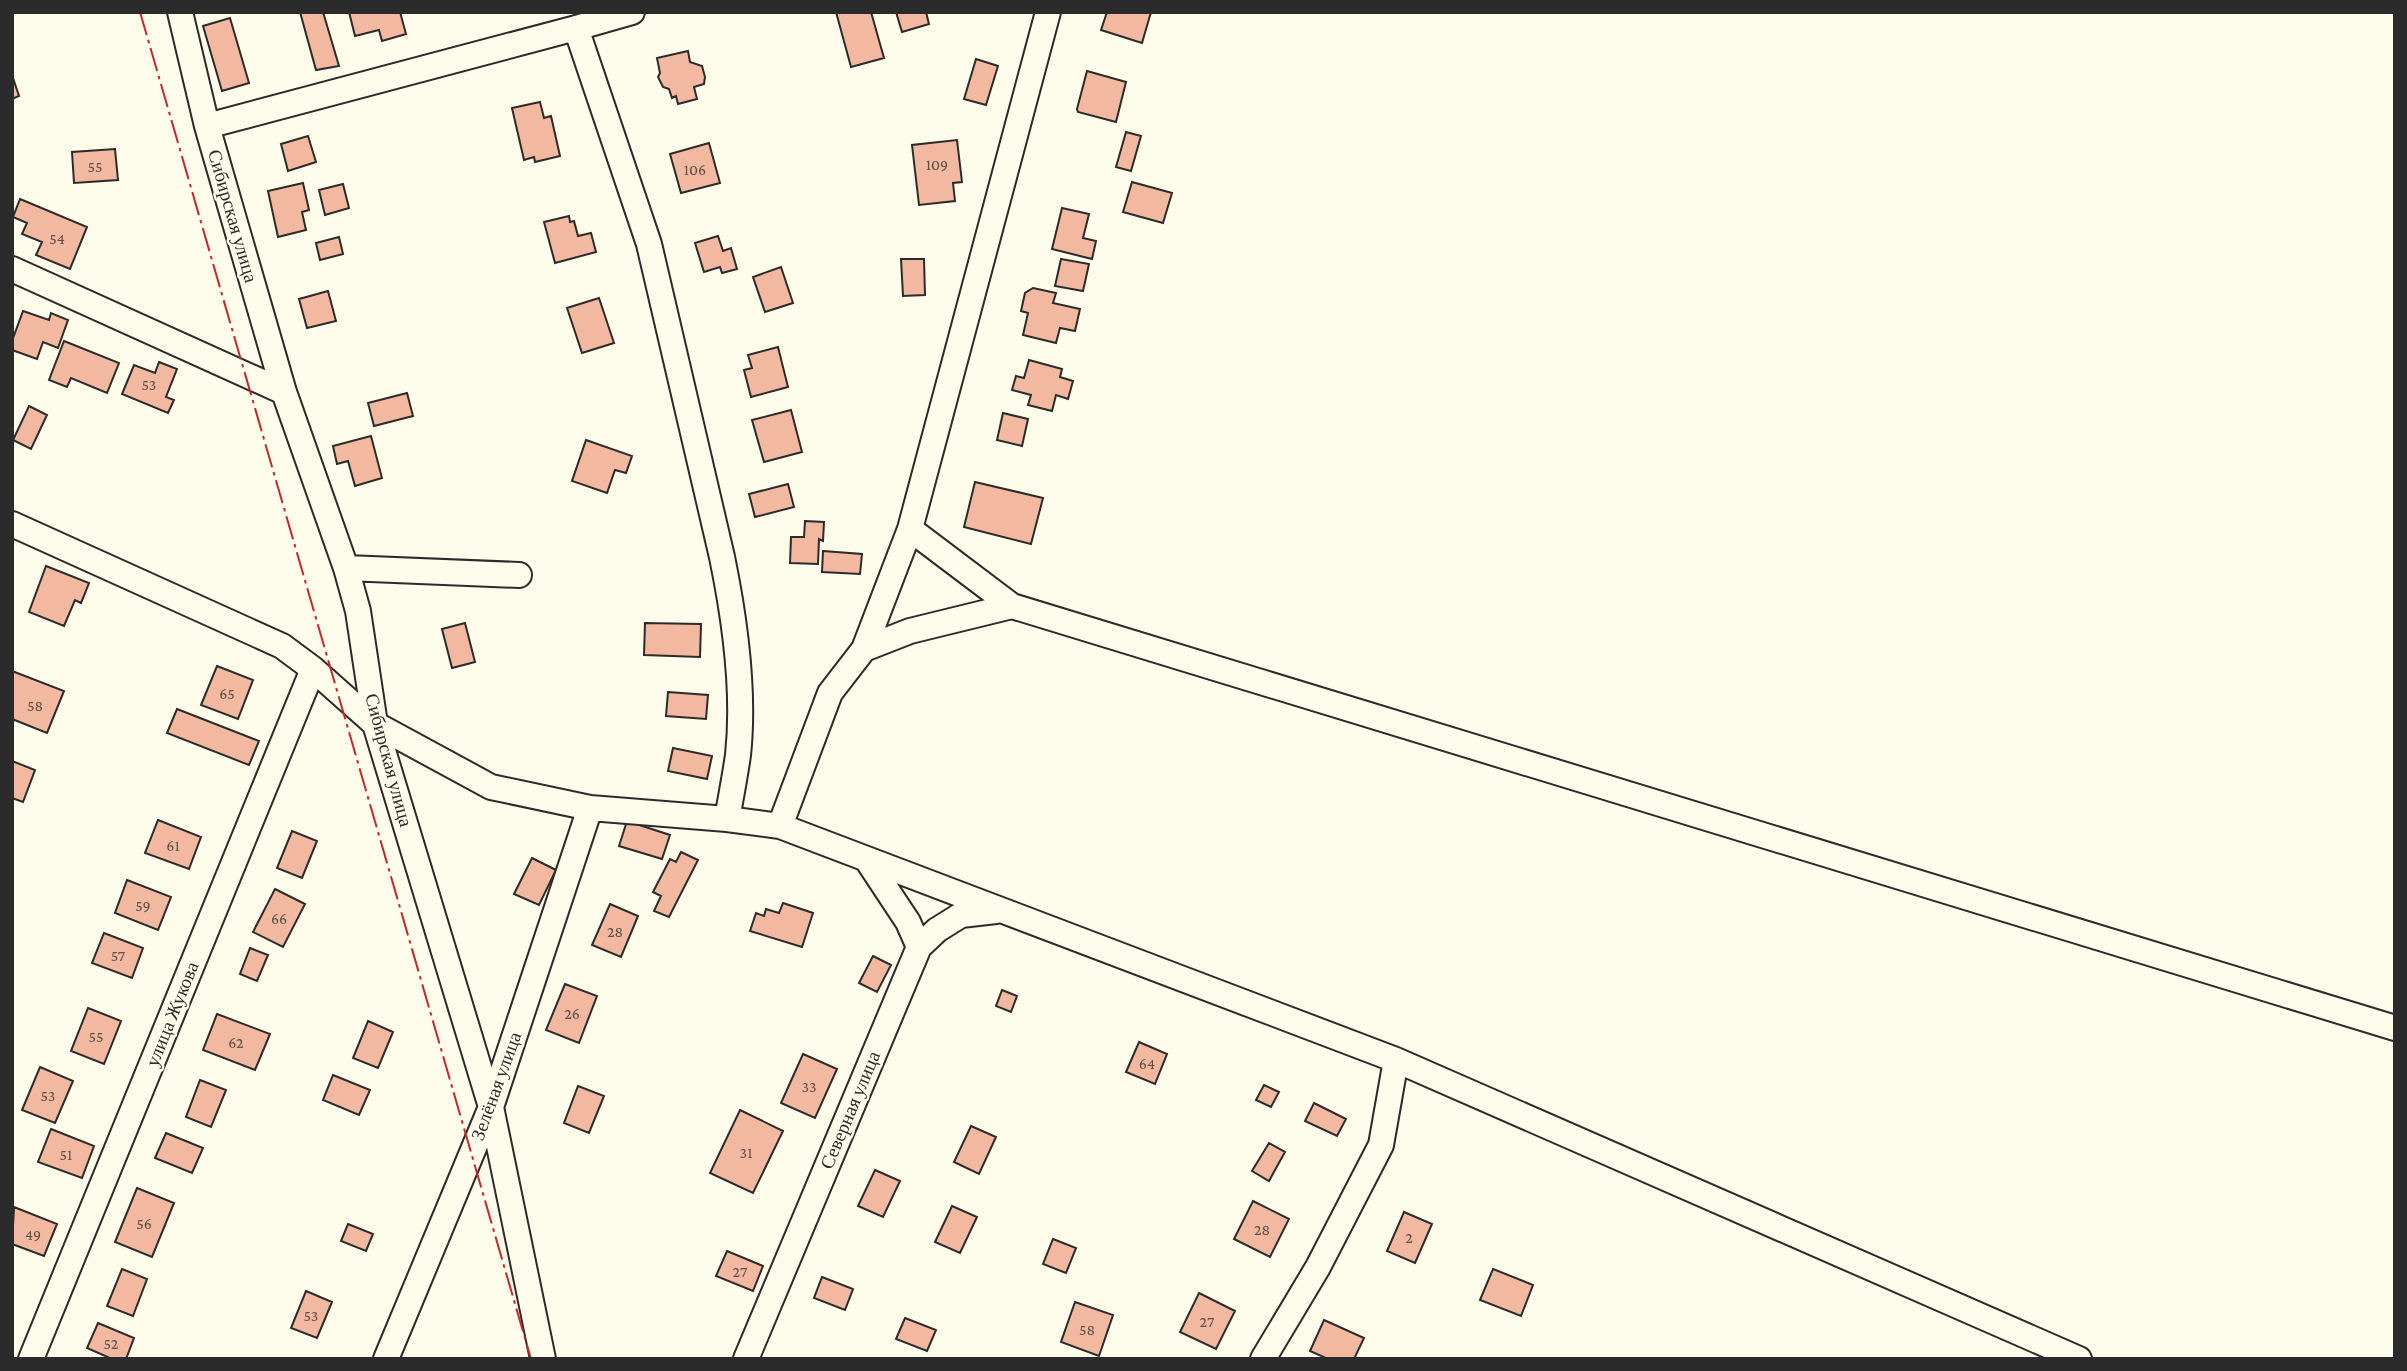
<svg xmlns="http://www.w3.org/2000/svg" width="2407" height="1371" font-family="'Crimson Pro',serif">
  <rect width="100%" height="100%" fill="#fdfbea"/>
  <path fill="#f2b8a0" stroke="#2b2b2b" stroke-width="2" d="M300 12H323L339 66 316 70Z
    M349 12H400L406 34 382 41 379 30 355 36Z
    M836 12H871L884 58 851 67Z
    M896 12H926L929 24 902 32Z
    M1107 12H1151L1142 43 1101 30Z
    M230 18 249 83 222 91 203 26Z
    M688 51 690 62 702 66 705 77 704 84 694 87 697 99 678 104 676 96 672 98 669 89 663 87 658 77 660 73 657 58Z
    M976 59 998 66 986 105 964 99Z
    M1087 71 1126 82 1116 122 1078 112 1077 109Z
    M12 75 19 96 12 99Z
    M540 102 544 118 551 116 560 156 535 162 534 157 524 160 512 108Z
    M1126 132 1141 136 1131 171 1116 167Z
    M308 136 316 162 288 171 281 144Z
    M957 140 962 182 953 183 955 201 919 205 912 145Z
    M709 143 720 183 681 193 670 154Z
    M115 149 118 180 74 183 72 152Z
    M1132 182 1172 193 1163 223 1123 212Z
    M303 183 309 210 302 212 306 230 278 237 268 191Z
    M343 184 349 208 325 215 319 190Z
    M20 199 87 227 70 269 36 255 42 242 22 234 27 223 13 217Z
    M1062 208 1089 214 1083 238 1096 241 1092 259 1052 249Z
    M569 216 570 222 574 221 578 236 591 233 596 252 555 263 544 222Z
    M718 236 723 251 731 248 737 269 722 273 720 267 704 272 695 243Z
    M339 237 343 254 320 260 316 243Z
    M901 259H924L925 295 903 296Z
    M1061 259 1089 264 1083 291 1055 286Z
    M781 267 793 303 765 312 753 277Z
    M1033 288 1056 293 1053 303 1080 309 1075 331 1060 328 1056 343 1023 335 1028 313 1021 311 1025 293Z
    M328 291 336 321 307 328 299 299Z
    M599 298 614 343 582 353 567 308Z
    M23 311 49 320 51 313 68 320 58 348 43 342 37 359 12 350V341Z
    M64 341 119 363 107 393 71 378 67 387 49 380Z
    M778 347 788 387 751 397 744 370 752 368 748 355Z
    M1029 360 1062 369 1060 377 1073 381 1068 399 1056 395 1052 411 1028 405 1031 395 1012 390 1016 376 1024 378Z
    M159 362 177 369 166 397 174 400 168 413 122 394 134 365 155 373Z
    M407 393 413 416 374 426 368 403Z
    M29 406 47 415 31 449 13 440Z
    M791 410 802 452 764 462 752 420Z
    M1003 413 1028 419 1022 446 997 440Z
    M371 436 382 478 355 486 348 461 337 464 333 446Z
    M586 440 632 456 626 473 615 470 607 493 572 481Z
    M975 482 1043 498 1031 544 964 527Z
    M788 484 794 507 755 517 749 494Z
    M805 521 824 522 823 541 819 539 818 564 790 563 791 537H804Z
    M823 551 862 554 860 574 822 572Z
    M46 566 89 583 81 603 75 600 64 626 29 612Z
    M465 623 475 662 452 668 442 629Z
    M645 623 701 624 700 657 644 655Z
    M217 666 253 680 238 719 201 705Z
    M12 671 64 691 47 733 12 719Z
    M668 692 708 695 706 719 666 716Z
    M177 709 259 741 249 765 167 733Z
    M673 748 712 756 707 779 668 771Z
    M12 761 35 770 23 802 12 798Z
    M158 820 201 837 189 869 145 853Z
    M627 821 670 835 662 859 619 846Z
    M292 831 317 841 302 878 277 868Z
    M681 852 698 860 669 917 654 911 661 896 653 892 670 859 676 862Z
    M532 858 556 870 539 905 514 894Z
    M127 880 171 897 158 930 115 913Z
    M275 889 305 904 283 947 253 932Z
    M783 903 813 913 802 947 750 931 756 913 764 916 766 909 779 913Z
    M610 904 638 916 621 957 592 945Z
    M104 933 143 948 132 978 92 963Z
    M250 948 268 955 257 981 240 974Z
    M873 956 891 965 877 992 859 983Z
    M565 984 597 996 579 1043 546 1030Z
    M1002 990 1017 996 1011 1012 996 1006Z
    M88 1008 121 1021 104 1064 71 1051Z
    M217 1014 270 1034 255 1070 203 1050Z
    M368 1021 393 1032 378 1068 353 1058Z
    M1139 1042 1167 1054 1155 1084 1126 1072Z
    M803 1054 837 1069 815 1118 781 1103Z
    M40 1067 73 1081 55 1123 22 1110Z
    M333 1075 370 1090 359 1115 323 1100Z
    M200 1080 226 1090 211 1127 186 1117Z
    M1264 1085 1279 1092 1271 1107 1256 1100Z
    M578 1086 604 1096 589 1133 564 1123Z
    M1314 1103 1346 1119 1337 1136 1305 1121Z
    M740 1110 783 1131 753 1193 710 1173Z
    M971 1126 996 1137 979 1174 954 1162Z
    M51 1129 94 1146 82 1178 38 1162Z
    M166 1133 203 1148 192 1173 155 1158Z
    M1269 1143 1285 1152 1269 1181 1252 1171Z
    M875 1170 900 1181 883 1217 858 1206Z
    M137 1188 174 1203 152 1257 115 1242Z
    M1253 1201 1289 1219 1270 1257 1234 1239Z
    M952 1206 977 1217 960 1253 935 1242Z
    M14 1207 57 1224 44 1256 12 1244Z
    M1404 1212 1432 1224 1415 1263 1387 1251Z
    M348 1224 373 1234 366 1251 341 1241Z
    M1053 1239 1076 1248 1066 1273 1043 1264Z
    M727 1251 763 1266 753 1291 716 1276Z
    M122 1269 147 1279 133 1316 107 1306Z
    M1493 1269 1533 1285 1521 1316 1480 1300Z
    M822 1277 853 1289 845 1310 814 1298Z
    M306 1291 332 1302 317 1338 291 1328Z
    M1199 1293 1235 1311 1216 1349 1180 1332Z
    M1075 1302 1113 1315 1099 1356 1061 1342Z
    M905 1318 936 1330 927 1351 896 1339Z
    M1324 1320 1364 1338 1354 1359H1328L1310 1351Z
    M98 1323 134 1338 126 1359H112L87 1348Z"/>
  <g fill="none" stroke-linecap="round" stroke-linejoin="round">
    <defs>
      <path id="minor" d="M180 12 207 126 576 28 649 244 722 557C735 620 745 690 738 755 735 776 731 797 727 819
        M576 28 632 12
        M207 126 284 392 346 568 358 611 375 724 491 1107 543 1359
        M12 269 284 392
        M12 524 282 646 313 669 375 724 491 787 590 808 727 819 780 826 1396 1060 2079 1359
        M910 529 1012 606 2395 1028
        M346 568 519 575
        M864 649 910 631 1012 606
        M780 826 830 693 864 649 910 529 1048 12
        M867 860 908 922 919 947
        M31 1359 313 669
        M386 1359 491 1107 590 808
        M746 1359 919 947 937 930 961 915 996 911
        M1263 1359 1318 1267 1381 1145 1396 1060"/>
    </defs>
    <use href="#minor" stroke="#2b2b2b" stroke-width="28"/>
    <use href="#minor" stroke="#fdfbea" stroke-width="24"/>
    <path stroke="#c62828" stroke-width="2" stroke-dasharray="24 5 3.5 5" stroke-linecap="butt" d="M140 12 531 1359"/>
  </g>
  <g text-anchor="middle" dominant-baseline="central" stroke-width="5" stroke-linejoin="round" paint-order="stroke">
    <g font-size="16" fill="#5d4e48">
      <text x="937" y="164">109</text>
      <text x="95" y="166">55</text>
      <text x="695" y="169">106</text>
      <text x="57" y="238">54</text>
      <text x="149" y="384">53</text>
      <text x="227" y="693">65</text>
      <text x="35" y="705">58</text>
      <text x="173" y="845">61</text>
      <text x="143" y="905">59</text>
      <text x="279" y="918">66</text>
      <text x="615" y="931">28</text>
      <text x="118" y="955">57</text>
      <text x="572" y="1013">26</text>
      <text x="96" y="1036">55</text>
      <text x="236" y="1042">62</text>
      <text x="1147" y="1063">64</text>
      <text x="809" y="1086">33</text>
      <text x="48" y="1095">53</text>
      <text x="746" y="1152">31</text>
      <text x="66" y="1154">51</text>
      <text x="144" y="1223">56</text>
      <text x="1262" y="1229">28</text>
      <text x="33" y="1234">49</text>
      <text x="1409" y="1237">2</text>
      <text x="740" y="1271">27</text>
      <text x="311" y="1315">53</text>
      <text x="1207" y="1321">27</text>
      <text x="1087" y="1329">58</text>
      <text x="111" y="1343">52</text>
    </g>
    <g font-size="19" fill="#2b2b2b" stroke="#fdfbea">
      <text transform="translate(233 216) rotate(74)">Сибирская улица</text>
      <text transform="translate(389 760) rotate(75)">Сибирская улица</text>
      <text transform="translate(172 1014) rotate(-68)">улица Жукова</text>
      <text transform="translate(496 1086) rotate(-70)">Зелёная улица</text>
      <text transform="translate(850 1110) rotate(-67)">Северная улица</text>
    </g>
  </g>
  <rect width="2407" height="1371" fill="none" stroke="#2b2b2b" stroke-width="28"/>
</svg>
